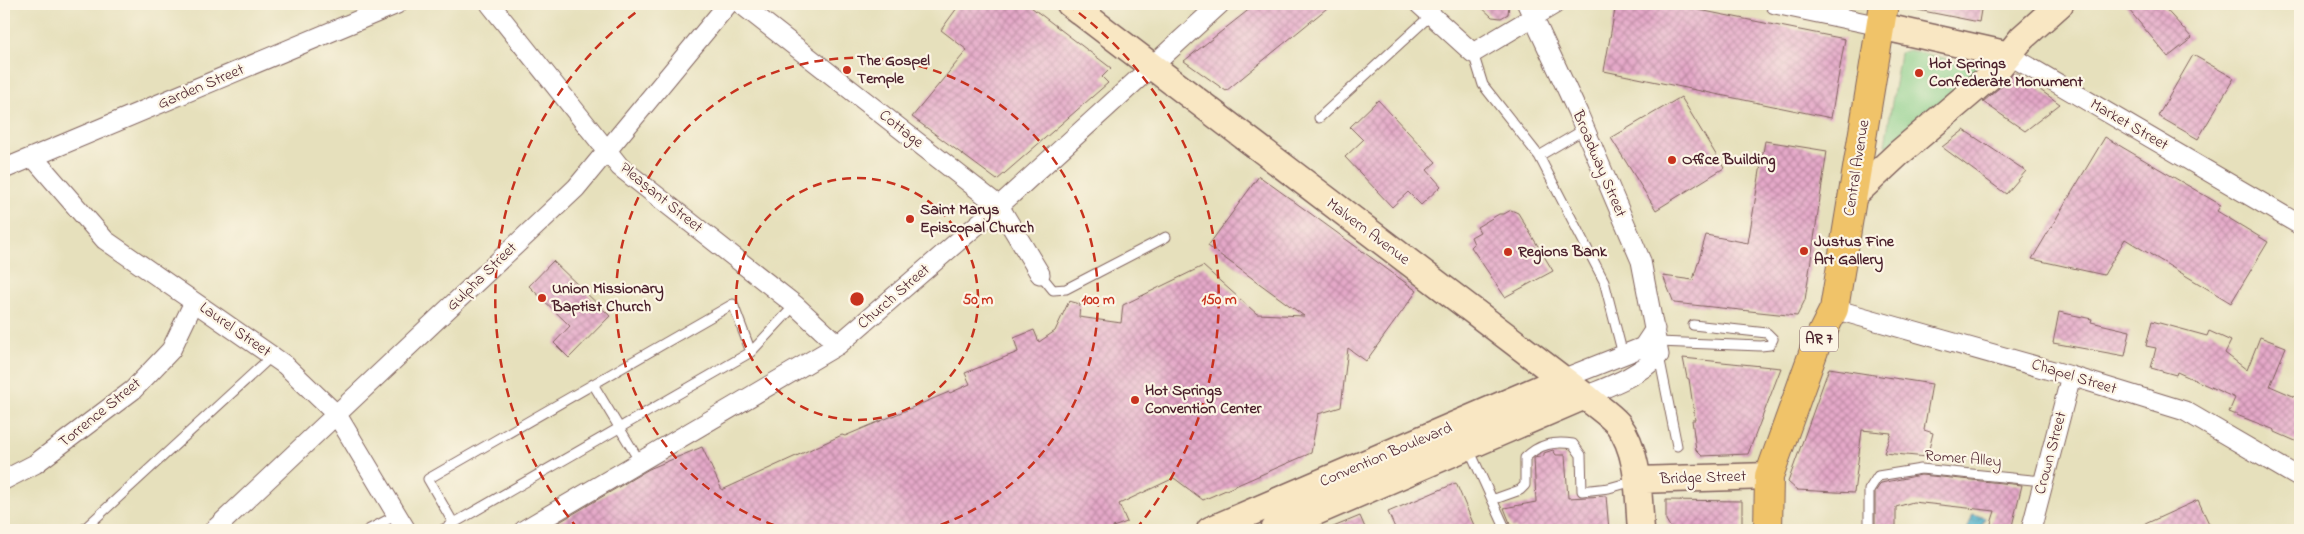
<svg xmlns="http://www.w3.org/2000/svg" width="2304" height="534" font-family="'Indie Flower',sans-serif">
  <defs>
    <pattern id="water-waves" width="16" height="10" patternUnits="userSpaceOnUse" patternTransform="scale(1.25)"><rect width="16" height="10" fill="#4aafc9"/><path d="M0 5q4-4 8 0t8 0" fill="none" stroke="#408ea3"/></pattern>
    <pattern id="building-cross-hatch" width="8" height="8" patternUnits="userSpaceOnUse" patternTransform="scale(1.25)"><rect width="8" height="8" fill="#e5a9c9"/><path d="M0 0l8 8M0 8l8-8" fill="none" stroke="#bc89a3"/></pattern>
  </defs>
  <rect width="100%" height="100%" fill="#fcf5e5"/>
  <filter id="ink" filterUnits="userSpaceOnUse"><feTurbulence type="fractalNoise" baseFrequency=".02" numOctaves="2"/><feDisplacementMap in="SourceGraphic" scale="10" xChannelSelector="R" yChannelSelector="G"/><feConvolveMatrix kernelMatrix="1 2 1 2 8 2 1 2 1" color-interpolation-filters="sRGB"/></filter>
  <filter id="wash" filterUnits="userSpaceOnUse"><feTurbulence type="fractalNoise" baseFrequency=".0096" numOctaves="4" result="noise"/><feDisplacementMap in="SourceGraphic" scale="20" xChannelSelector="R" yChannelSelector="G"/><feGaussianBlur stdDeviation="1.12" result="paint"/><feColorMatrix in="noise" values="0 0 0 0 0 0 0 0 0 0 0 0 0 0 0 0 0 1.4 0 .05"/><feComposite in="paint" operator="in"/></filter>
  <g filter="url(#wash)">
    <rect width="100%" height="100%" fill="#e6e0bc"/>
    <path fill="#86cc86" stroke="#687658" d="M1909 50 1978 66 1977 75 1888 147 1885 145 1900 53Z"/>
    <path fill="url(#water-waves)" stroke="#4a677a" d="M1973 514 1985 518 1980 530H1967Z"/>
    <g id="blocks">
      <path fill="url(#building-cross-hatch)" d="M960 4H1027L1111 68 1102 77 1108 83 997 180 912 117 967 50 941 30Z
        M1256 4H1332L1226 91 1184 61Z
        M1478 4H1509L1508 14 1501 18 1492 17Z
        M1616 4H1669L1845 39 1831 118 1604 71Z
        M1918 4H1982L1979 22 1918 10Z
        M2124 4H2161L2192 38 2168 57Z
        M2193 55 2234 78 2198 139 2158 116Z
        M2016 73 2060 104 2025 131 1983 102Z
        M1681 97 1724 168 1656 210 1611 138Z
        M1378 100 1436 162 1427 170 1441 186 1421 205 1408 192 1392 207 1345 157 1363 140 1350 127Z
        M1964 130 2026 171 2006 194 1942 147Z
        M2105 137 2221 205 2217 211 2268 242 2231 303 2125 239 2104 275 2032 259Z
        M1765 141 1827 151 1805 300 1797 316 1674 303 1663 276 1693 280 1706 235 1748 243Z
        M1259 176 1417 291 1366 361 1348 348 1341 407 1318 414 1311 453 1203 500 1174 478 1119 504 1127 522 1113 527 1114 530H546L649 469 702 447 722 490 842 435 845 436 949 392 950 393 970 384 965 373 1018 352 1014 338 1034 330 1039 342 1055 331 1069 301 1080 304 1079 317 1121 323 1123 305 1203 266 1257 314 1304 316 1208 246Z
        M1511 210 1518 213 1553 271 1505 297 1471 247 1474 244 1471 237 1480 232 1477 227 1499 214H1504Z
        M553 261 610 316 569 358 554 343 570 326 529 286Z
        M2059 312 2092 319 2091 322 2130 331 2125 356 2053 343Z
        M2152 321 2207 336 2209 331 2231 341 2225 353 2247 370 2260 337 2286 347 2270 386 2300 399V443L2275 432V430L2229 412 2235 398 2177 372 2176 375 2151 368 2156 348 2146 346Z
        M1683 358 1781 368 1748 454 1702 456 1696 450 1692 420H1695L1689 379 1687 378Z
        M1829 368 1932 384 1924 430 1933 433 1927 457 1884 453 1891 433 1862 430 1854 493 1797 490 1788 482Z
        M1553 450 1556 455H1565L1568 498 1606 496 1609 530H1516V528H1512L1504 508 1536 502 1534 458 1544 456V453Z
        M1921 475 2022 485 2011 530H1989L1995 511 1913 502 1896 507V530H1875V492L1881 483Z
        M1456 483 1476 530H1396L1388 512Z
        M1666 500 1742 501V530H1672L1666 520Z
        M2198 500 2212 530H2132Z
        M1360 516 1366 530H1326Z"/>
    </g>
  </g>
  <g filter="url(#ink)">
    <use href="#blocks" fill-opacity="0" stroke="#81635e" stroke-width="1"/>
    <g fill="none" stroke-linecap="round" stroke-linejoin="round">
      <defs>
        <path id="lane" d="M1473 53 1483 85 1539 156 1585 129
          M1319 118 1431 15
          M1539 156 1604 281 1623 355
          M1040 274 1053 290 1066 289 1166 237
          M1658 342 1761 346 1770 345 1773 339 1767 333 1693 325
          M1659 356 1677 446
          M593 384 640 462
          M1469 449 1506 530
          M1492 500 1520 490 1525 485V458C1539 444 1554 441 1573 444L1581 455 1582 491 1609 488 1634 481
          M454 524 428 479 733 304 751 352
          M83 530 272 356
          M368 530 397 515
          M442 530 751 352 795 305
          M1869 530V490L1878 476 1921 469 2043 481"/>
        <path id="street" d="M490 4 620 167 795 305 838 345
          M741 4 999 206 1040 274
          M1419 4 1473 53 1555 4
          M1527 4 1578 113 1641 261 1659 355C1638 376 1612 385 1585 396
          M1775 4 1880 26
          M2009 55 2300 225
          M33 157 105 240 285 365 337 415 406 530
          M4 169 397 4
          M1834 309 2071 376 2185 411 2300 478
          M1562 379 1643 347 1655 329
          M4 480 35 464 133 390 171 350 194 302
          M214 530 576 188 728 4
          M524 530 838 345 999 206 1220 4
          M2031 530 2071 376"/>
        <path id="secondary" d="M1070 4 1585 396C1595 405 1609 414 1618 424 1640 453 1638 496 1641 530
          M1880 26 2009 55
          M1852 197 1898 154 1995 72 2022 38 2060 4
          M1637 480 1769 476
          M1210 530 1562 379
          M1274 530 1585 396"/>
        <path id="primary" d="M1768 530 1769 476 1816 345 1834 309 1884 4"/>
      </defs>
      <use href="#lane" stroke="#81635e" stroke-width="11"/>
      <use href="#street" stroke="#81635e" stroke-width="21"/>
      <use href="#secondary" stroke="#81635e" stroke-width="29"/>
      <use href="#primary" stroke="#81635e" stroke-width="30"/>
      <use href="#lane" stroke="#fff" stroke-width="9"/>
      <use href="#street" stroke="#fff" stroke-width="19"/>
      <use href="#secondary" stroke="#f9e7c3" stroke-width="26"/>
      <use href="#primary" stroke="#f0c369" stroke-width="28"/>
    </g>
  </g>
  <g fill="none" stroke="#c8321e" stroke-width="2.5" stroke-dasharray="9 6">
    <circle cx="857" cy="299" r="121"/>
    <path d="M789 530A241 241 0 1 1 925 530"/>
    <path d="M578 529A362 362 0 0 1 647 4M1067 4A362 362 0 0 1 1136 529"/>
  </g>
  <g fill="#c8321e" stroke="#fcf5e5" stroke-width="2">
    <circle cx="847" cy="70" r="5"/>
    <circle cx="1919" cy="73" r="5"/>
    <circle cx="1672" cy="160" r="5"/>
    <circle cx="910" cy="219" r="5"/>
    <circle cx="1804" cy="251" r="5"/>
    <circle cx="1508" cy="252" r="5"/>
    <circle cx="542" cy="298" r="5"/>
    <circle cx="1135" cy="400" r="5"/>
  </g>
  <g text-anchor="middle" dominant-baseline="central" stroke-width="4.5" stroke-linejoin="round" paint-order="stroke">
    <rect fill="#fcf5e5" stroke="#7f5f63" stroke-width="1" x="1800" y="326.5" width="38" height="25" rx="4"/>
    <g font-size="15" font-weight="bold" fill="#4a1f2b">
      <text x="1819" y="339">AR 7</text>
    </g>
    <g font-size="16" font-weight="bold" fill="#4a1f2b" stroke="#fcf5e5" text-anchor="start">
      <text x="857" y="61">The Gospel<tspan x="857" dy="18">Temple</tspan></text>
      <text x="1929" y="64">Hot Springs<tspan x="1929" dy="18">Confederate Monument</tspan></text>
      <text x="1682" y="160">Office Building</text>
      <text x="920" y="210">Saint Marys<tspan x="920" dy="18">Episcopal Church</tspan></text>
      <text x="1814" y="242">Justus Fine<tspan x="1814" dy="18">Art Gallery</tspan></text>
      <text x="1518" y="252">Regions Bank</text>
      <text x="552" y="289">Union Missionary<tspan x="552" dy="18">Baptist Church</tspan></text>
      <text x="1145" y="391">Hot Springs<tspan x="1145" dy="18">Convention Center</tspan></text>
    </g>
    <g font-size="16" fill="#4a1f2b" stroke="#fcf5e5">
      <text transform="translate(201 87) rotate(-23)">Garden Street</text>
      <text transform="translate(2129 125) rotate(30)">Market Street</text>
      <text transform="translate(901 129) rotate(38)">Cottage</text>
      <text transform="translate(1599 164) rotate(67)">Broadway Street</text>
      <text transform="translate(1857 168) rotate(-81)">Central Avenue</text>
      <text transform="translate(661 198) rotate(39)">Pleasant Street</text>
      <text transform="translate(1368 232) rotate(37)">Malvern Avenue</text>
      <text transform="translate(482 277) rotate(-44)">Gulpha Street</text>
      <text transform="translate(894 297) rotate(-41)">Church Street</text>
      <text transform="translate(235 330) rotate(35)">Laurel Street</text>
      <text transform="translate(2074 377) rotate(17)">Chapel Street</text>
      <text transform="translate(100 413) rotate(-39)">Torrence Street</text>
      <text transform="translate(2051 453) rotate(-75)">Crown Street</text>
      <text transform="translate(1386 455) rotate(-23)">Convention Boulevard</text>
      <text transform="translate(1963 459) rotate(5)">Romer Alley</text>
      <text transform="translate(1703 478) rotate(-2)">Bridge Street</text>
    </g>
  </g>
  <circle cx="857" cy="299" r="8" fill="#c8321e" stroke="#fcf5e5" stroke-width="2.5"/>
  <g font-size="15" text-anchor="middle" font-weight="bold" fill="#c8321e" stroke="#fcf5e5" stroke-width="4.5" stroke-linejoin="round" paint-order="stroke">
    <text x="978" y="304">50 m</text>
    <text x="1098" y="304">100 m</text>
    <text x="1219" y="304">150 m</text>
  </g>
  <rect width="2304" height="534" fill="none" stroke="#fcf5e5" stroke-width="20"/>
</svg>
